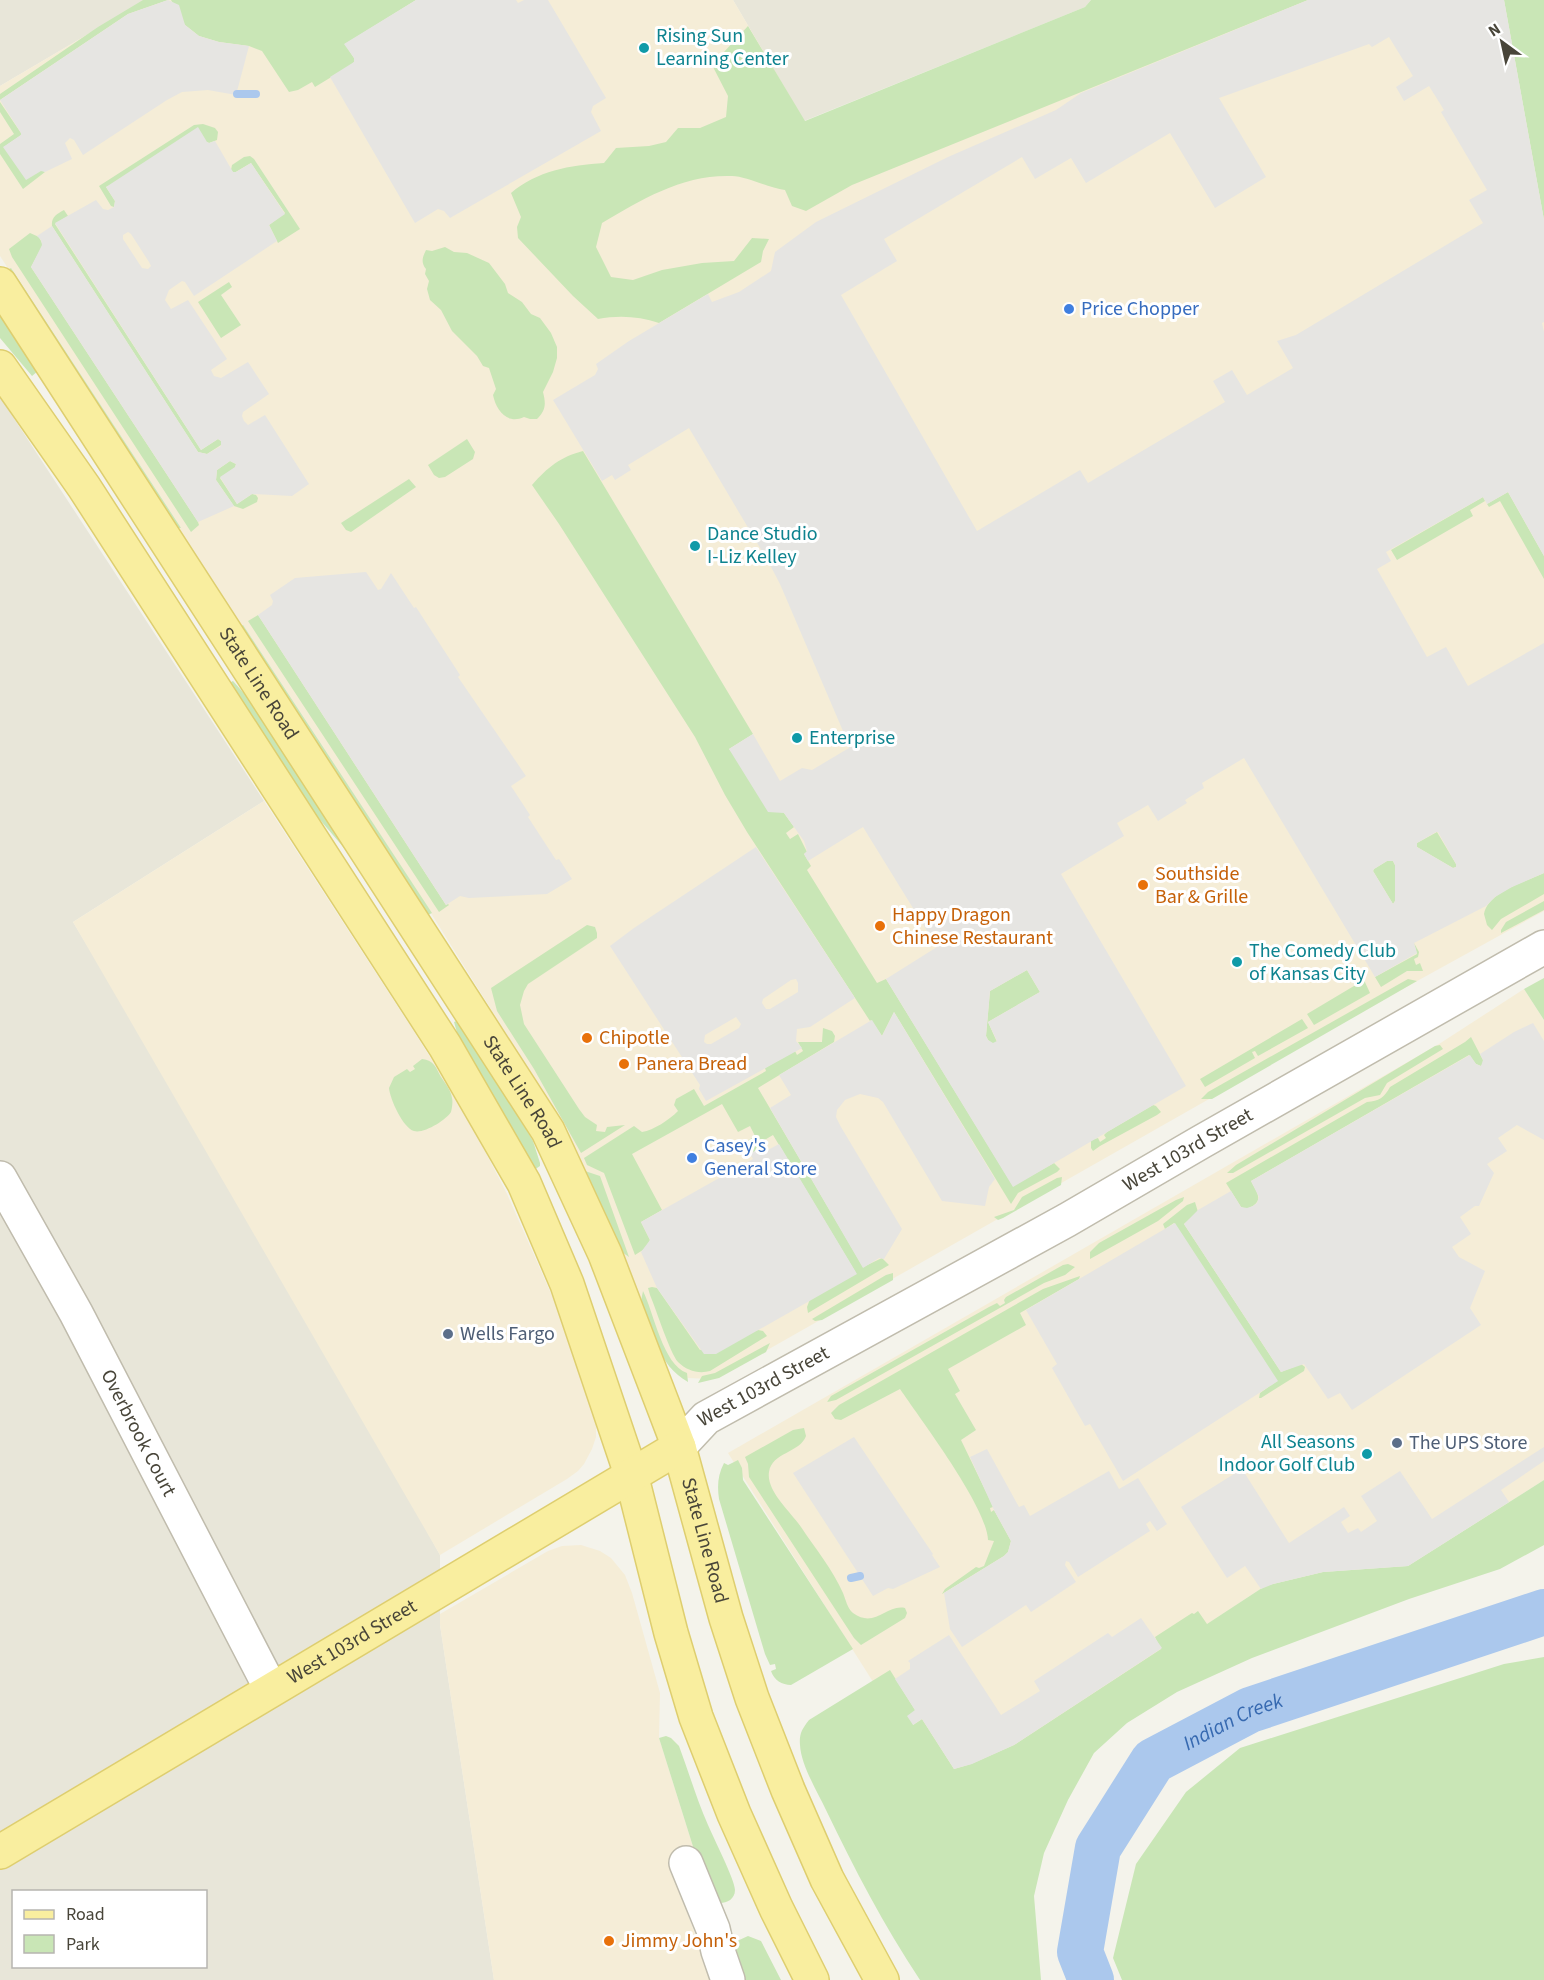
<svg xmlns="http://www.w3.org/2000/svg" width="1544" height="1980" font-family="'Source Sans 3',sans-serif">
  <rect width="100%" height="100%" fill="#f4f3eb"/>
  <path fill="#e8e6d9" fill-rule="evenodd" d="M0 0H146L0 86Z
    M733 0H1091L1085 7 804 121Z
    M0 397 264 801 73 922 300 1300 440 1555V1625L494 1980H0ZM14 1892H206V1966H14Z"/>
  <path fill="#f5edd7" d="M146 0H733L834 171 1276 0H1504L1544 220V911L1399 991 734 1369 711 1379 688 1378 670 1366 643 1305 611 1225 557 1115 429 910 175 525 0 256V86Z
    M264 801 413 1030 466 1114 507 1194 553 1298 596 1416V1437L592 1449 584 1464 578 1471 567 1479 440 1555 73 922Z
    M1524 989 1544 1020V1480L1408 1566 1323 1572 1265 1586 946 1797 728 1453 1439 1044Z
    M581 1545 600 1551 611 1558 625 1575 632 1593 660 1693 659 1738 701 1872 677 1885 712 1980H494L440 1625V1614L548 1551 562 1546Z"/>
  <path fill="#c9e6b6" d="M143 0H168L128 14 0 100V94L98 27Z
    M171 0H416L345 44 354 58V62L351 65 315 87 312 82 298 90 289 92 262 51 249 46 219 42 199 36 185 25Z
    M1091 0H1308L852 185 806 211 792 206 785 190C768 188 746 176 732 176 684 174 642 199 602 223L596 247 611 277 633 280 662 270 702 263 734 261 752 238 769 239 763 251 761 262 659 323C639 316 618 315 598 319L573 296 518 238 517 227 521 217 511 193C537 171 570 165 604 163L616 148 649 146 666 142 678 128H700L726 117 728 96 712 65 748 26 805 121 1085 7Z
    M1504 0H1544V220Z
    M0 102 21 133V135L4 147 45 172 23 189 0 154V144L14 134 0 112Z
    M203 124 215 128 218 132 217 140 209 143 207 142 106 187 115 201 114 207 111 206 99 186 194 125Z
    M250 156 254 159 300 229 278 243 269 225 285 213 251 163 234 173 231 170 232 165 244 157Z
    M64 210 68 216 55 224 201 450 218 439 221 441V445L207 454 198 452 52 226C51 217 57 214 64 210Z
    M30 233 39 237 43 245 31 267 198 522 199 525 191 532 12 257 9 249Z
    M445 247 454 252 467 253 489 263 505 284 508 293 522 302 531 314 540 318 551 333 557 347V358L553 372 543 392C546 404 546 410 537 419H530L524 417C507 425 496 410 493 395L496 389 489 368 483 366 477 356 452 331 441 310 430 300 427 289 429 281 425 274 426 269C421 263 422 258 426 250L432 251Z
    M11 268 181 528H176L7 270Z
    M229 282 232 287 221 295 241 325 221 338 198 302Z
    M0 313 38 371 32 376 0 338Z
    M467 439 475 452 473 459 445 477 439 478 434 475 428 465Z
    M583 451 753 734 729 749 784 813 794 827 786 833 790 839 798 834 807 852 804 854 811 866 807 870 877 983 886 979 1013 1186 1054 1163 1060 1169 1057 1172 1018 1193 1011 1204 894 1012 882 1036 871 1020 870 1021 747 832 725 795 695 737 559 524 532 485C548 467 560 457 583 451Z
    M230 461 236 464 235 468 220 478 237 504 252 494 256 495 258 498 257 502 243 509 234 506 216 480 217 470Z
    M409 479 416 487 351 532 346 530 341 523Z
    M1508 492 1544 556V579L1500 501 1489 507 1487 504Z
    M1483 497 1485 501 1470 510 1473 516 1397 560 1391 550Z
    M258 615 446 905 448 904 449 905 439 912 248 621Z
    M243 625 432 913 428 915 239 627Z
    M233 681 249 699 362 868 359 870 344 848 304 801 227 684Z
    M1437 832 1456 864V867L1453 868 1417 847V843Z
    M1387 861H1393L1395 865V901L1393 904 1373 871 1374 869Z
    M1544 873V894L1501 919 1492 930 1487 925 1484 914C1488 892 1525 882 1544 873Z
    M1544 901V910L1501 933V930L1506 922Z
    M587 925 595 927 597 933V938L528 984 524 991 520 1005 524 1024 579 1109 585 1117 597 1125 596 1131 605 1132 607 1127 625 1125 581 1153 534 1069 497 1011 491 988Z
    M1414 943 1419 952 1418 957 1414 959 1416 965 1420 963 1423 971H1407L1381 987 1375 977 1417 954Z
    M1027 970 1040 992 988 1022 997 1042 993 1044 988 1040 986 1036 990 991Z
    M1544 978V1020L1524 989Z
    M1408 979 1417 981 1212 1099H1201L1208 1092Z
    M1364 980 1370 993 1314 1025 1307 1014Z
    M461 1019 533 1141 540 1163V1166L534 1170 460 1043 454 1022Z
    M1302 1019 1308 1028 1258 1056 1255 1051 1252 1052 1255 1058 1205 1087 1200 1079Z
    M823 1028 832 1031 835 1036 834 1042 758 1088 863 1267 882 1258 889 1265 808 1313 807 1307 810 1299 856 1273 773 1135 761 1142 763 1146 750 1154 744 1143 755 1136 750 1126 738 1132 722 1104 632 1154 662 1210 641 1222 650 1240 646 1248 635 1255 604 1173 587 1165 584 1158 634 1126 642 1132C654 1130 669 1120 678 1111L674 1105 676 1099 694 1089 704 1106 766 1071 765 1068 795 1051 797 1055 803 1051 798 1042H822Z
    M1471 1037 1483 1060V1064L1481 1066 1476 1064 1469 1055 1251 1181C1255 1190 1265 1200 1251 1207 1246 1209 1247 1209 1241 1207L1226 1183 1367 1102C1379 1101 1384 1098 1390 1087L1465 1042Z
    M1440 1045 1443 1049 1387 1083 1380 1095 1365 1098 1233 1173H1227L1236 1165 1435 1046Z
    M422 1059C434 1060 436 1068 441 1077 445 1083 451 1090 452 1098 453 1102 452 1108 451 1112 446 1120 424 1134 414 1131 403 1128 390 1099 389 1088L394 1077 407 1069 410 1072 415 1069 413 1066Z
    M1153 1105 1156 1106 1161 1112 1157 1115 1100 1146 1093 1151 1091 1148V1140L1098 1138 1100 1142 1106 1138 1104 1135 1107 1132Z
    M582 1170 600 1176 629 1257 622 1252Z
    M1062 1177 1061 1185 1003 1218 998 1220 994 1217 1014 1210 1022 1197 1057 1178Z
    M1184 1197 1183 1201 1158 1221 1090 1259V1252L1099 1243 1176 1200Z
    M1195 1202 1198 1212 1184 1224 1281 1372 1301 1364 1305 1367 1304 1371 1261 1398H1259L1260 1393 1277 1381 1174 1223 1165 1229 1163 1224 1187 1205Z
    M1068 1264 1075 1267 1065 1275 1044 1283 836 1400 827 1402 831 1396 989 1307 997 1303 1000 1306 1005 1303 1004 1300 1006 1297 1063 1265Z
    M893 1273V1280L822 1320 815 1321 812 1319 886 1275Z
    M1080 1276 1079 1279 1020 1313 1026 1325 948 1369 960 1391 955 1394 976 1430 961 1440 991 1502 993 1507 990 1508 991 1512 994 1510 1011 1541 1008 1552 1004 1556 942 1594 945 1589 976 1567 979 1568 984 1566 994 1541 988 1540C987 1507 921 1420 900 1389L841 1420 835 1419 831 1413 839 1405 1043 1289Z
    M652 1287 657 1288 700 1350 758 1330 763 1331 767 1336 710 1371C699 1374 687 1371 678 1362 670 1353 656 1309 650 1295L648 1288Z
    M643 1291C654 1313 663 1365 687 1373L688 1382C658 1365 652 1331 641 1301Z
    M770 1343 766 1352 719 1378 698 1383 702 1376 715 1373Z
    M804 1428 806 1436C800 1453 772 1452 769 1472 766 1491 791 1512 801 1527 815 1548 833 1570 843 1593 846 1600 847 1608 853 1613 875 1629 886 1604 905 1608L907 1613 905 1618 861 1645 854 1638 749 1477 748 1464 745 1457 793 1430Z
    M738 1460 742 1468 743 1480 853 1649 791 1685C782 1685 774 1680 771 1671L776 1669 775 1664 770 1665 765 1654 719 1499C717 1485 718 1475 724 1463L728 1465Z
    M1544 1480V1545L1500 1569 1409 1599 1252 1658 1177 1692 1127 1723 1094 1753 1068 1800 1044 1853 1034 1896 1041 1980H920C883 1924 855 1870 826 1810 817 1791 801 1765 800 1745 799 1734 802 1729 809 1720L890 1670 915 1710 913 1725 922 1719 954 1769 971 1764 1014 1745 1161 1649 1155 1637 1192 1613 1194 1614 1198 1611 1207 1624 1265 1586 1273 1584 1323 1572 1408 1566Z
    M1544 1657V1980H1122L1113 1958 1136 1864 1186 1792 1240 1748 1504 1664Z
    M666 1736 671 1738 679 1746C689 1773 697 1800 708 1825 713 1837 735 1880 735 1890 735 1899 727 1903 720 1903L701 1872 659 1738Z
    M748 1936 761 1941 781 1980H740L731 1948 735 1942Z"/>
  <path fill="#e6e5e2" fill-rule="evenodd" d="M168 0 179 5 185 25 199 36 219 42 249 46 236 95 208 90 182 92 167 100 83 155 74 140 70 138 65 143 72 159 45 172 41 171 26 180 3 147 21 135V133L0 100 128 14Z
    M416 0H516L518 3 524 0H548L606 98 593 106 591 112 601 131 450 218 444 211 438 209 415 223 330 77 354 62V58L344 44Z
    M1308 0H1504L1544 220V322L1542 323 1544 332V556L1508 492 1487 504 1483 497 1386 552 1391 561 1377 569 1427 657 1446 647 1468 686 1544 643V873L1512 887 1495 897 1486 906 1414 943 1417 953 1375 977 1244 758 1202 783 1204 788 1185 800 1187 803 1158 821 1148 805 1117 823 1124 836 1061 874 1186 1086 1013 1187 886 979 937 947 863 827 808 861 804 854 807 851 804 841 784 813 768 812 729 749 753 734 780 781 802 768 812 770 849 748V745L780 584 769 563 689 428 628 465 631 470 615 480 612 475 602 481 553 400 595 375 598 369 596 364 629 341 708 294 712 302 739 292 771 271 775 252 816 222 948 157 1056 110 1081 93ZM1389 37 1413 76 1396 87 1404 101 1429 86 1444 110 1441 112 1487 190 1469 200 1483 223 1296 335 1277 341 1293 368 1247 395 1232 370 1213 381 1225 402 1088 483 1080 470 977 531 841 295 897 261 884 239 1022 157 1035 179 1071 158 1086 183 1170 133 1215 208 1266 177 1219 98 1369 44 1372 47ZM1436 832H1438L1456 864V867L1453 868 1417 847V843ZM1387 861H1393L1395 865V901L1393 904 1373 871 1374 869ZM1027 970 1040 992 988 1022 997 1041 993 1043 988 1040 986 1036 990 991Z
    M198 127 207 142 209 143 215 141 233 172H236L251 163 285 214 269 225 277 241 194 296 185 282 182 281 169 290 165 300 171 309 188 300 227 359 211 370 214 376 221 378 248 362 269 394 243 412 242 416 244 421 248 425 265 415 309 484 292 496 252 494 237 504 220 477 235 467 236 464 230 461 217 470 216 480 234 506 198 522 31 267 42 245 41 240 37 236 52 226 198 452 207 454 221 446V441L218 439 201 450 55 223 96 200 103 209 108 210 114 207 115 201 106 187ZM128 232 131 234 149 262 151 266 148 269 142 268 123 239V235Z
    M366 572 378 590 381 589 391 573 414 608 416 607 460 675 458 677 526 776 511 786 530 815 528 817 556 860 559 859 572 879 547 894 469 898 460 896 446 905 258 615 272 605 273 601 270 595 295 578Z
    M756 847 855 998 810 1027 797 1029 796 1041 802 1048 706 1101 699 1089 700 1085 610 946 634 928ZM796 979 798 983V992L770 1009H766L762 1003 763 999 791 980ZM736 1017 741 1024 739 1028 711 1044H707L704 1042 705 1035Z
    M894 1012 995 1179 989 1187 985 1206 942 1201 883 1102 878 1098 860 1094 845 1100 837 1110 836 1117 841 1127 902 1229 884 1259 879 1258 863 1268 770 1108 791 1095 779 1075 872 1020 882 1036Z
    M1533 1023 1544 1041V1140L1517 1125 1498 1138 1507 1151 1487 1164 1494 1173 1479 1206H1475L1460 1217 1471 1234 1452 1247 1459 1257 1485 1271 1470 1308 1481 1325 1352 1410 1340 1393 1328 1399 1304 1364 1281 1372 1184 1224 1198 1210 1231 1191 1241 1207 1247 1208 1253 1206 1257 1203 1259 1197 1251 1181 1470 1055 1476 1064 1481 1066 1483 1060 1480 1054 1514 1032Z
    M779 1144 857 1274 716 1354H704L657 1288 641 1252 650 1240 641 1222 753 1159 750 1154 763 1146 766 1151Z
    M1175 1223 1278 1381 1123 1481 1090 1424 1085 1426 1052 1368 1057 1364 1026 1310Z
    M854 1437 933 1554 932 1555 940 1567 893 1589 888 1588 873 1596 793 1473Z
    M1544 1447V1461L1501 1490 1509 1502 1408 1566 1323 1572 1273 1584 1261 1589 1245 1566 1227 1578 1181 1507 1242 1469 1289 1543 1344 1507 1350 1516 1341 1522 1348 1533 1358 1528 1361 1532 1377 1521 1361 1496 1400 1471 1432 1519Z
    M987 1449 1019 1507 1024 1505 1030 1516 1109 1471 1119 1489 1138 1478 1167 1524 1157 1531 1150 1521 1146 1524 1150 1531 1078 1577 1069 1562 1066 1561 1065 1565 1076 1582 1031 1612 1026 1605 962 1647 950 1629 944 1593 1004 1556 1008 1552 1011 1541 994 1510 970 1457Z
    M1141 1618 1162 1648 1014 1745 972 1764 954 1769 922 1719 913 1725 907 1716 915 1710 895 1679 910 1669V1663L908 1661 949 1635 1001 1715 1040 1691 1034 1681 1108 1633 1112 1637Z"/>
  <g fill="none" stroke-linecap="round" stroke-linejoin="round">
    <path stroke="#abc8ed" stroke-width="8" d="M237 94H256
      M851 1578 860 1576"/>
    <path stroke="#abc8ed" stroke-width="46" id="s1" d="M1091 1980 1080 1952 1098 1848 1153 1761 1250 1710 1544 1612"/>
    <defs>
      <g id="minor">
        <path id="s2" d="M0 1178 76 1313 271 1689"/>
        <path id="s3" d="M679 1447 706 1418 1067 1220 1201 1142 1544 947"/>
        <path d="M686 1863 713 1929 718 1951 728 1980"/>
      </g>
      <g id="major">
        <path id="s4" d="M0 284 548 1131 605 1254 663 1405 679 1447 726 1618 752 1698 788 1790 827 1879 882 1980"/>
        <path d="M0 367 84 487 445 1046 524 1183 567 1284 631 1474 671 1633 696 1717 734 1814 776 1908 812 1980"/>
        <path id="s5" d="M0 1852 679 1447"/>
      </g>
    </defs>
    <use href="#minor" stroke="#c0bcad" stroke-width="36"/>
    <use href="#major" stroke="#dece6f" stroke-width="36"/>
    <use href="#minor" stroke="#fff" stroke-width="33"/>
    <use href="#major" stroke="#f9ee9f" stroke-width="33"/>
  </g>
  <g fill="#0f9aa8" stroke="#fff" stroke-width="2">
    <circle cx="644" cy="48" r="6"/>
    <circle cx="695" cy="546" r="6"/>
    <circle cx="797" cy="738" r="6"/>
    <circle cx="1237" cy="962" r="6"/>
    <circle cx="1367" cy="1454" r="6"/>
  </g>
  <g fill="#3f7fe0" stroke="#fff" stroke-width="2">
    <circle cx="1069" cy="309" r="6"/>
    <circle cx="692" cy="1158" r="6"/>
  </g>
  <g fill="#e8710a" stroke="#fff" stroke-width="2">
    <circle cx="1143" cy="885" r="6"/>
    <circle cx="880" cy="926" r="6"/>
    <circle cx="587" cy="1038" r="6"/>
    <circle cx="624" cy="1064" r="6"/>
    <circle cx="609" cy="1941" r="6"/>
  </g>
  <g fill="#5c6f8a" stroke="#fff" stroke-width="2">
    <circle cx="448" cy="1334" r="6"/>
    <circle cx="1397" cy="1443" r="6"/>
  </g>
  <g text-anchor="middle" dominant-baseline="central" stroke-width="6" stroke-linejoin="round" paint-order="stroke">
    <g font-size="20" fill="#0d838f" stroke="#fff" text-anchor="start">
      <text x="656" y="36">Rising Sun<tspan x="656" dy="23">Learning Center</tspan></text>
      <text x="707" y="534">Dance Studio<tspan x="707" dy="23">I-Liz Kelley</tspan></text>
      <text x="809" y="738">Enterprise</text>
      <text x="1249" y="951">The Comedy Club<tspan x="1249" dy="23">of Kansas City</tspan></text>
      <text x="1355" y="1442" text-anchor="end">All Seasons<tspan x="1355" dy="23">Indoor Golf Club</tspan></text>
    </g>
    <g font-size="20" fill="#366cbe" stroke="#fff" text-anchor="start">
      <text x="1081" y="309">Price Chopper</text>
      <text x="704" y="1146">Casey's<tspan x="704" dy="23">General Store</tspan></text>
    </g>
    <g font-size="20" fill="#484539" stroke="#fff">
      <text stroke="none"><textPath href="#s4" startOffset="476">State Line Road</textPath></text>
      <text stroke="none"><textPath href="#s4" startOffset="962">State Line Road</textPath></text>
      <text stroke="none"><textPath href="#s3" startOffset="591">West 103rd Street</textPath></text>
      <text stroke="none"><textPath href="#s3" startOffset="105">West 103rd Street</textPath></text>
      <text stroke="none"><textPath href="#s2" startOffset="290">Overbrook Court</textPath></text>
      <text stroke="none"><textPath href="#s4" startOffset="1448">State Line Road</textPath></text>
      <text stroke="none"><textPath href="#s5" startOffset="410">West 103rd Street</textPath></text>
    </g>
    <g font-size="20" fill="#c56008" stroke="#fff" text-anchor="start">
      <text x="1155" y="874">Southside<tspan x="1155" dy="23">Bar &amp; Grille</tspan></text>
      <text x="892" y="915">Happy Dragon<tspan x="892" dy="23">Chinese Restaurant</tspan></text>
      <text x="599" y="1038">Chipotle</text>
      <text x="636" y="1064">Panera Bread</text>
      <text x="621" y="1941">Jimmy John's</text>
    </g>
    <g font-size="20" fill="#4e5e75" stroke="#fff" text-anchor="start">
      <text x="460" y="1334">Wells Fargo</text>
      <text x="1409" y="1443">The UPS Store</text>
    </g>
    <g font-size="21" font-style="italic" fill="#3669b0" stroke="#fff">
      <text stroke="none"><textPath href="#s1" startOffset="328">Indian Creek</textPath></text>
    </g>
  </g>
  <rect x="12" y="1890" width="195" height="78" fill="#ffffff" stroke="#b6b5b0" stroke-width="1.5"/>
  <rect x="24" y="1910" width="30" height="9" fill="#f9ee9f" stroke="#b6b5b0" stroke-width="1.5"/>
  <text x="66" y="1920" font-size="18" fill="#484539">Road</text>
  <rect x="24" y="1935" width="30" height="18" fill="#c9e6b6" stroke="#b6b5b0" stroke-width="1.5"/>
  <text x="66" y="1950" font-size="18" fill="#484539">Park</text>
  <g transform="translate(1502 42) rotate(327)" stroke="#ffffff" stroke-width="4.5" paint-order="stroke">
  <path d="M0-4.5L10 22L0 15L-10 22Z" fill="#484539"/>
  <text y="-9" font-size="16" font-weight="bold" text-anchor="middle" fill="#484539">N</text>
  </g>
</svg>
